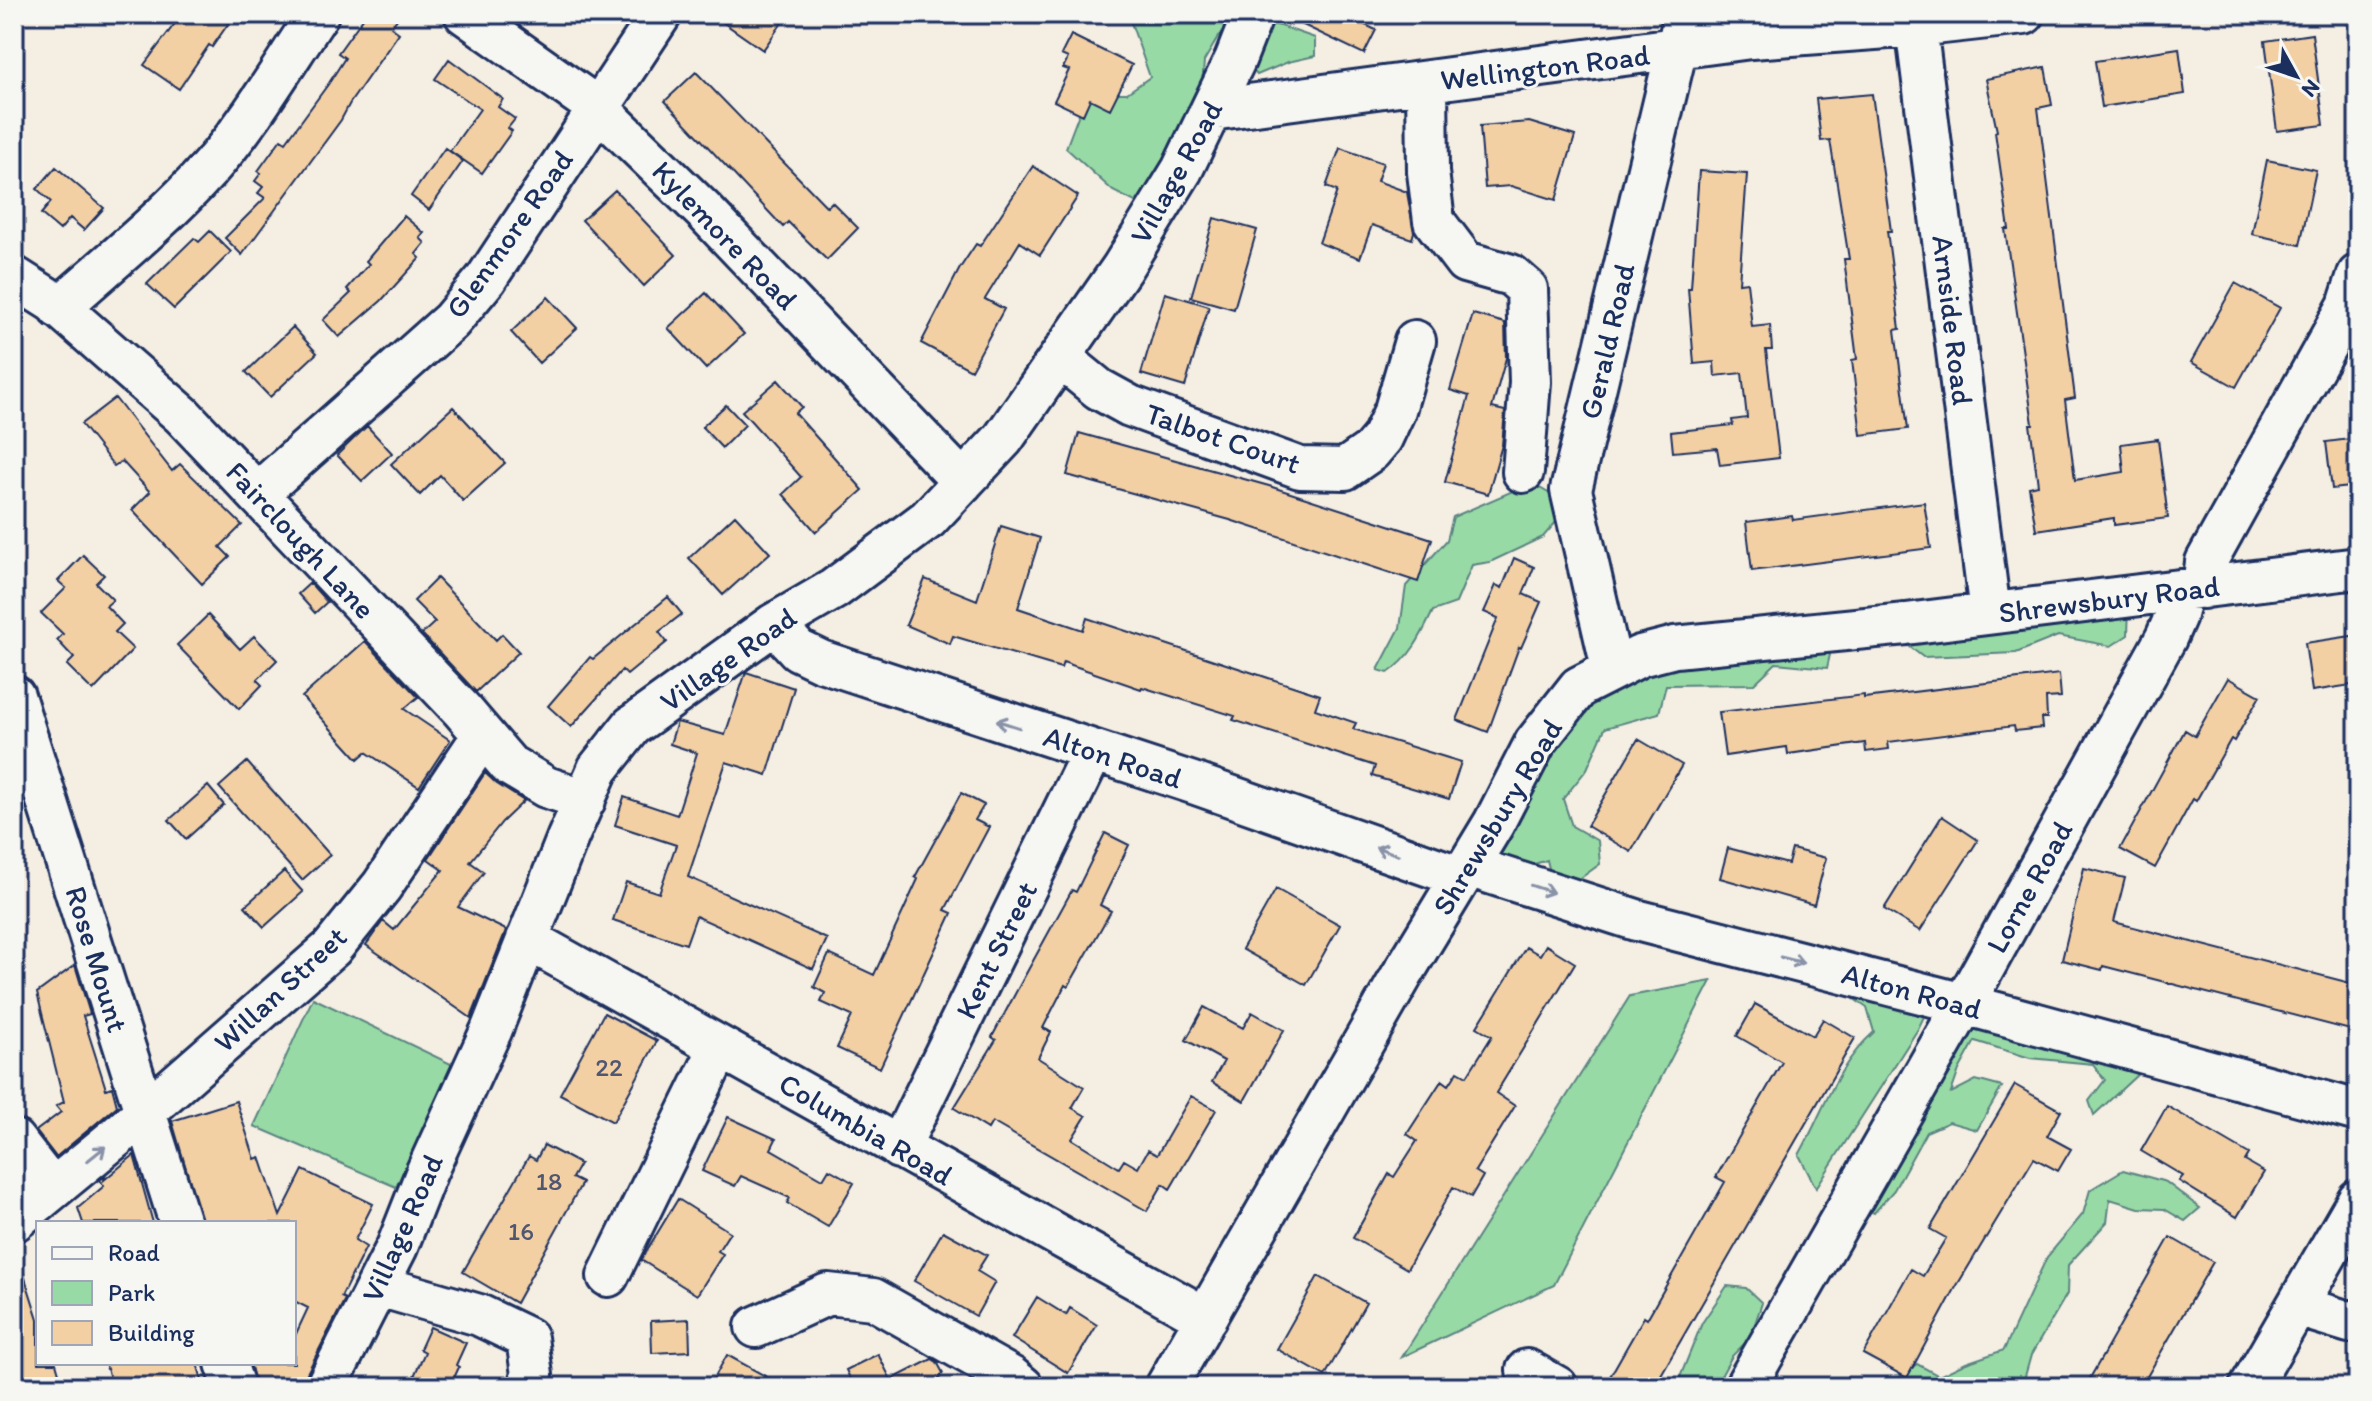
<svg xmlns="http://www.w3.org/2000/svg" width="2372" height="1401" font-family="Itim,sans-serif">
  <rect width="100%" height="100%" fill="#f5eee2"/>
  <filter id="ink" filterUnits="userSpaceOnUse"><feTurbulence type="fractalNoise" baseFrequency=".0125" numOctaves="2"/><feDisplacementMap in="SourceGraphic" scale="16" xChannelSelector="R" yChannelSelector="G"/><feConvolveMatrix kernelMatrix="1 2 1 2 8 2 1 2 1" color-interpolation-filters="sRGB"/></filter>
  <g filter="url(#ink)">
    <path fill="#98daa5" stroke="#5a8482" stroke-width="2" d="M1128 14H1260V19L1315 38V56L1288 62 1257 75 1219 36 1204 61 1201 100 1143 206 1113 191 1066 148 1083 103 1095 93H1127L1150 77Z
      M1531 483 1557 498 1564 513 1543 537 1490 562 1472 565 1456 603 1433 611C1421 636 1411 658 1388 673L1378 670 1400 628 1406 586 1447 540 1453 517Z
      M2129 606 2128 635 2111 646 2058 636 2016 653 1923 657 1910 647 1919 628Z
      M1831 650 1827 668 1776 663 1754 684 1666 685 1659 713 1605 728 1587 769 1563 799 1572 826 1598 841 1600 864 1571 885 1552 881 1547 860 1525 867 1504 863 1495 848 1560 718 1626 668Z
      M1711 981 1554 1285 1402 1357 1630 996Z
      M1844 992 1930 1004 1918 1029 1816 1188 1799 1155C1824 1111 1835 1067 1874 1032L1867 1008Z
      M313 998 453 1065 396 1187 254 1126Z
      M1966 1015 2137 1058 2139 1073 2094 1115 2089 1101 2105 1080 2093 1064 2030 1058 1975 1041 1959 1070 1951 1093 1976 1080 2002 1087 1977 1130 1949 1122 1926 1132 1894 1190 1874 1213 1859 1206Z
      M2123 1170 2166 1182 2200 1208 2185 1221 2164 1209 2139 1208 2110 1199 2107 1222 2068 1265 2067 1294 2031 1355 2022 1387H1896L1894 1381 1917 1364 1939 1376 1966 1363 2004 1350 2047 1257 2083 1214 2090 1190Z
      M1727 1286 1746 1288 1762 1303 1750 1338 1732 1356 1715 1387H1676L1702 1323Z"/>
    <path fill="#f3d0a4" stroke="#1b2f5e" stroke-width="2" d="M182 14H235L212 47 209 45 179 89 144 65Z
      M366 14H401L391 27 399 33 350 103 341 120 242 255 225 238 265 198 258 193 263 187 255 181 261 173 258 171 281 139 286 142 329 83 345 58 338 53Z
      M711 14H788L763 50Z
      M1280 14H1362L1359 22 1376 30 1364 54Z
      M2312 34 2324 125 2277 131 2265 41Z
      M1071 35 1132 65 1110 109 1090 99 1083 115 1054 101 1069 70 1063 68 1068 58 1061 55Z
      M2179 48 2185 94 2102 107 2095 61Z
      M449 59 503 99 498 107 515 119 508 128 512 131 482 173 450 151 480 109 435 79Z
      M2045 67 2052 105 2038 108 2075 398 2065 400 2075 480 2124 472 2121 444 2158 439 2168 518 2114 525V518L2036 530 2029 487 2038 485 2030 424H2033L2005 229H2009L1995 132 1997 131 1986 79Z
      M696 72 827 207 832 202 858 228 827 260 788 222 783 227 665 101Z
      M1872 94 1891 231H1887L1900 329 1895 330 1908 429 1861 435 1852 360 1857 359 1844 259H1849L1830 140 1821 141 1816 99Z
      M1529 122 1575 136 1556 200 1511 186 1485 188 1480 126Z
      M445 148 463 161 429 210 411 196Z
      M1340 148 1383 163 1377 181 1407 192 1414 232 1412 239 1372 225 1360 258 1319 243 1337 191 1326 187Z
      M2267 160 2316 170 2300 245 2252 234Z
      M1033 166 1078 196 1040 255 1020 242 985 299 1004 309 971 370 921 343 960 268 976 244 980 246Z
      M56 167 104 208 84 230 70 218 60 230 41 214 51 202 37 189Z
      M1699 171 1747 174 1739 283 1747 282 1752 327 1770 325 1772 350H1766L1779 458 1720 465 1717 448 1673 452 1671 432 1733 425 1732 420 1747 418 1742 373 1715 376 1714 362 1694 364 1688 288H1691Z
      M615 190 676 255 644 286 582 220Z
      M404 216 424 233 420 238 425 243 416 254 420 258 381 301 339 337 323 320 351 293 347 289 369 264 366 261Z
      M1214 218 1257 230 1234 309 1191 297Z
      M210 231 231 252 174 309 147 284 194 238 199 242Z
      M2235 283 2280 308 2236 387 2191 362Z
      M706 293 744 334 706 369 668 328Z
      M1165 293 1209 306 1185 387 1141 374Z
      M548 297 577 328 539 363 511 332Z
      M1473 314 1505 323 1506 358 1492 408 1505 411 1502 445 1488 494 1445 482 1469 396 1450 390Z
      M293 327 317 353 270 397 246 372Z
      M778 380 802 407 795 413 863 490 816 532 783 494 801 477 742 411Z
      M115 398 172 471 180 464 242 525 220 547 230 557 202 584 132 510 150 492 122 461 114 466 81 424Z
      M726 405 745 425 722 448 702 427Z
      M453 407 505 463 463 501 440 475 420 495 391 464Z
      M367 426 392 453 362 481 337 455Z
      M1079 433 1269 486 1432 539 1418 582 1230 520 1067 475Z
      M2358 438V486L2332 489 2326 442Z
      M1924 502 1931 548 1752 571 1746 522 1792 516 1793 520Z
      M735 515 770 553 723 595 689 558Z
      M1001 526 1040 538 1018 608 1083 630 1087 618 1320 695 1315 709 1356 723 1353 729 1461 762 1449 799 1372 776 1375 766 1233 720 1235 716 1142 687 1141 689 1063 662 1061 668 953 636 950 644 906 625 925 579 977 600Z
      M83 555 104 575 96 583 113 600 106 606 123 624 115 632 133 649 93 691 67 665 74 658 57 640 63 634 41 613 66 588 58 581Z
      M1514 558 1534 567 1523 594 1541 602 1521 648 1519 647 1488 732 1457 720 1498 618 1484 612 1496 585 1502 588Z
      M437 578 496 640 502 634 519 652 476 692 422 634 435 622 414 601Z
      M310 583 327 602 315 613 298 594Z
      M668 597 682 614 659 632 667 642 627 675 622 670 571 727 548 706 590 657 593 659Z
      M208 615 240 649 254 636 277 660 257 680 262 685 239 709 177 645Z
      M2358 635V684L2312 691 2305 643Z
      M365 641 418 697 404 709 450 740 419 787 366 752 358 759 302 697Z
      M746 672 794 688 767 775 726 762 688 877 827 939 813 969 696 916 686 944 613 920 626 882 659 893 676 845 615 825 624 797 677 815 697 753 670 744 677 722 725 735Z
      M2059 674 2061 697 2046 698 2047 718H2041L2042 728 2015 731 2014 726 1888 742 1889 749 1866 752 1865 743 1788 754 1787 747 1725 756 1719 712 1864 695V698Z
      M2228 678 2260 696 2234 741 2231 739 2196 801 2193 799 2155 868 2120 849 2185 730 2195 736Z
      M1638 739 1682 765 1631 852 1587 826Z
      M247 762 330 855 302 880 219 787Z
      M485 773 497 784 524 801 502 822 470 862 484 872 458 907 506 930 471 1018 366 945 383 921 394 930 443 870 428 859Z
      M208 786 224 805 186 839 169 820Z
      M961 793 984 805 975 820 989 827 945 910 952 913 880 1068 837 1048 852 1016 821 1002 825 993 814 987 829 954 874 975 918 879 915 877Z
      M1942 816 1978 840 1920 931 1884 909Z
      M1105 833 1129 845 1100 905 1111 911 1068 987 1065 985 1043 1028 1051 1032 1038 1058 1084 1087 1072 1108 1086 1116 1072 1139 1119 1168 1124 1160 1138 1168 1148 1150 1157 1155 1191 1096 1216 1110 1170 1189 1163 1184 1147 1211 992 1122 988 1129 954 1108 996 1040 992 1037 1022 981 1072 890 1076 892Z
      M1728 848 1788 864 1792 849 1826 858 1814 905 1720 878Z
      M2084 868 2125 878 2114 922 2358 985V1032L2103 966 2102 970 2062 960Z
      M284 871 303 892 264 927 245 906Z
      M1276 889 1340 925 1306 985 1242 949Z
      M1546 945 1575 963 1496 1093 1515 1106 1475 1171 1483 1176 1471 1197 1453 1187 1407 1269 1353 1238 1389 1174 1394 1177 1417 1141 1407 1134 1442 1080 1449 1085 1458 1071 1467 1076 1492 1036 1477 1027 1526 947 1540 955Z
      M75 965 90 1014 83 1016 106 1089 112 1087 117 1106 56 1157 36 1131 61 1112 56 1106 64 1102 37 993Z
      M1755 1004 1813 1036 1823 1019 1855 1038 1654 1387H1604L1644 1317 1647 1319 1725 1182 1716 1177 1782 1062 1737 1036Z
      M1204 1007 1243 1028 1252 1012 1284 1030 1244 1101 1212 1082 1224 1061 1186 1040Z
      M604 1013 657 1041 613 1122 560 1094Z
      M2015 1085 2061 1111 2047 1136 2071 1149 2058 1171 2034 1158 1956 1287 1907 1378 1863 1354 1911 1269 1923 1276 1946 1238 1930 1229Z
      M236 1101 255 1159 260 1157 280 1216 303 1170 373 1204 355 1240 366 1247 341 1297 345 1299 305 1377 303 1387H256L250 1363H294V1338L308 1308 294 1301V1223H202L172 1121Z
      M2167 1106 2249 1154 2245 1161 2264 1172 2237 1217 2179 1181 2183 1176 2141 1151Z
      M728 1117 776 1139 771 1149 823 1179 829 1169 854 1183 828 1227 787 1203 790 1198 741 1176 735 1186 702 1171Z
      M544 1145 580 1164 572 1178 582 1183 516 1303 463 1272 529 1156 536 1160Z
      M134 1155 153 1223H83L78 1208 104 1186 100 1180 105 1176 104 1180Z
      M678 1199 730 1232 718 1251 723 1254 697 1295 641 1260Z
      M943 1231 987 1255 977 1271 995 1282 976 1316 914 1281Z
      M2170 1237 2213 1262 2141 1387H2085Z
      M19 1259 38 1319V1363H56L63 1387H24L14 1355V1260Z
      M1318 1276 1366 1303 1325 1376 1277 1349Z
      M1037 1297 1066 1315 1070 1308 1097 1325 1068 1373 1012 1338Z
      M689 1319 690 1351 652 1353 651 1321Z
      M430 1327 466 1343 456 1365 459 1367 450 1387H415L419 1378 414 1376 425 1352 420 1349Z
      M878 1354 891 1380 932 1359 937 1362 943 1373 934 1387H854L846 1370Z
      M727 1355 785 1387H709Z
      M105 1363H197L204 1387H113Z"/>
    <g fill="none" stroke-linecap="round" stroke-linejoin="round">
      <defs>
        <path id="minor" d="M465 14 598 108 704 211 963 482
          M1916 26 1990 613
          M1427 82 1428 172 1434 221 1465 262 1511 275 1527 289 1530 382 1523 472
          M1211 110 1751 38 1916 26 2024 14
          M14 277 52 301 182 415 462 710 509 765 546 787 585 800
          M59 308C109 263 163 220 208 170 250 123 283 66 318 14
          M1061 358 1099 389 1130 406 1300 468 1345 469 1371 451 1382 438 1395 410 1415 341
          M258 493 451 321 486 279 661 14
          M2203 588 2206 562 2348 306 2358 275
          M774 624 798 650 821 661 1196 784 1461 877
          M1612 668 1571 490 1685 14
          M14 696 180 1223
          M1468 866 1636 920 1964 1004 2358 1111
          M527 939 1206 1318
          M14 1140 52 1189
          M899 1148 1093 751
          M14 1221 121 1133 332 948 382 886 483 735
          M608 1276 720 1047
          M379 1286 479 1315 527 1338 532 1375 528 1387
          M2297 1306 2349 1322 2358 1320
          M756 1327 828 1294 873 1299 1011 1377 1023 1387
          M226 1363 234 1387
          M1527 1370 1557 1387
          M326 1387 397 1247 427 1171 491 1031 568 837 598 769 632 726 774 624 834 589 928 519 1003 439 1122 268 1182 170 1235 60 1253 14
          M1166 1387 1402 975 1494 823 1535 743 1579 687 1640 656 1675 647 1906 624 2358 568
          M1745 1387 1964 1004 2166 638 2176 615 2182 590
          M2250 1387 2358 1200"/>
      </defs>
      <use href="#minor" stroke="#1b2f5e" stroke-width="46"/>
      <use href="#minor" stroke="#f6f6f2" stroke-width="40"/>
    </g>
    <defs><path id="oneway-shaft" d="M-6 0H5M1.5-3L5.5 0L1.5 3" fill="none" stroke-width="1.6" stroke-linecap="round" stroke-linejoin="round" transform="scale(2)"/></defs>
    <g stroke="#8892a8">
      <use href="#oneway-shaft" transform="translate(1008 724) rotate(-162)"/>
      <use href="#oneway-shaft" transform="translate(1387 851) rotate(-161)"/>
      <use href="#oneway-shaft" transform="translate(1542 889) rotate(18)"/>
      <use href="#oneway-shaft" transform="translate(1792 960) rotate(14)"/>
      <use href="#oneway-shaft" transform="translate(96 1154) rotate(-39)"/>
    </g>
  </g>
  <g text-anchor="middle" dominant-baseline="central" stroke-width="6" stroke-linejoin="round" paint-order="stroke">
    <g font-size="26" fill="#515770">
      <text x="609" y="1067">22</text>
      <text x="549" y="1181">18</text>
      <text x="521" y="1231">16</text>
    </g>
    <g font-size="30" fill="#1b2f5e" stroke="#f6f6f2">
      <text transform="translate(1545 67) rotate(-7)">Wellington Road</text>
      <text transform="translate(1176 172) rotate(-61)">Village Road</text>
      <text transform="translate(509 234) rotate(-55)">Glenmore Road</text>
      <text transform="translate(725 235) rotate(46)">Kylemore Road</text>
      <text transform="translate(1953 320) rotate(83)">Arnside Road</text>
      <text transform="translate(1607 341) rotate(-77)">Gerald Road</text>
      <text transform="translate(1223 438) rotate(19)">Talbot Court</text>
      <text transform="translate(301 540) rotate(47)">Fairclough Lane</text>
      <text transform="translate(2109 599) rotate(-7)">Shrewsbury Road</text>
      <text transform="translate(728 659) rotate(-35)">Village Road</text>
      <text transform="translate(1113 757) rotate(18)">Alton Road</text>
      <text transform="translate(1497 817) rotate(-59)">Shrewsbury Road</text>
      <text transform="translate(2029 887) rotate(-61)">Lorne Road</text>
      <text transform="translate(996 950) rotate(-64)">Kent Street</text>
      <text transform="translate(97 959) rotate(73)">Rose Mount</text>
      <text transform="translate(280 989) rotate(-43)">Willan Street</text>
      <text transform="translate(1912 991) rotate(15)">Alton Road</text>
      <text transform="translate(866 1129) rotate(30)">Columbia Road</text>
      <text transform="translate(402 1228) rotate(-66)">Village Road</text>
    </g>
  </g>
  <rect width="2372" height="1401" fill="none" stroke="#f6f6f2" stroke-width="48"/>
  <rect x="24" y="24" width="2324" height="1353" fill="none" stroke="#1b2f5e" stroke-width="3" filter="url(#ink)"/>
  <rect x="36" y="1221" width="260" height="144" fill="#f6f6f2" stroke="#9ea6b7" stroke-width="2"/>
  <rect x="52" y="1247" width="40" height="12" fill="#f6f6f2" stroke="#9ea6b7" stroke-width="2"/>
  <text x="108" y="1261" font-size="24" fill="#1b2f5e">Road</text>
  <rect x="52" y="1281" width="40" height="24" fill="#98daa5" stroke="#9ea6b7" stroke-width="2"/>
  <text x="108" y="1301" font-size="24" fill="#1b2f5e">Park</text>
  <rect x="52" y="1321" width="40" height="24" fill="#f3d0a4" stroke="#9ea6b7" stroke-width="2"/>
  <text x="108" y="1341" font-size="24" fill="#1b2f5e">Building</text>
  <g transform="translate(2296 76) rotate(130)" stroke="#f6f6f2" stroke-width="6" paint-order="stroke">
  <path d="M0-6L14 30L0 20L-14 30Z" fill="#1b2f5e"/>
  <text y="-12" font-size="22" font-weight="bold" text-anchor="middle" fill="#1b2f5e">N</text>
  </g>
</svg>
